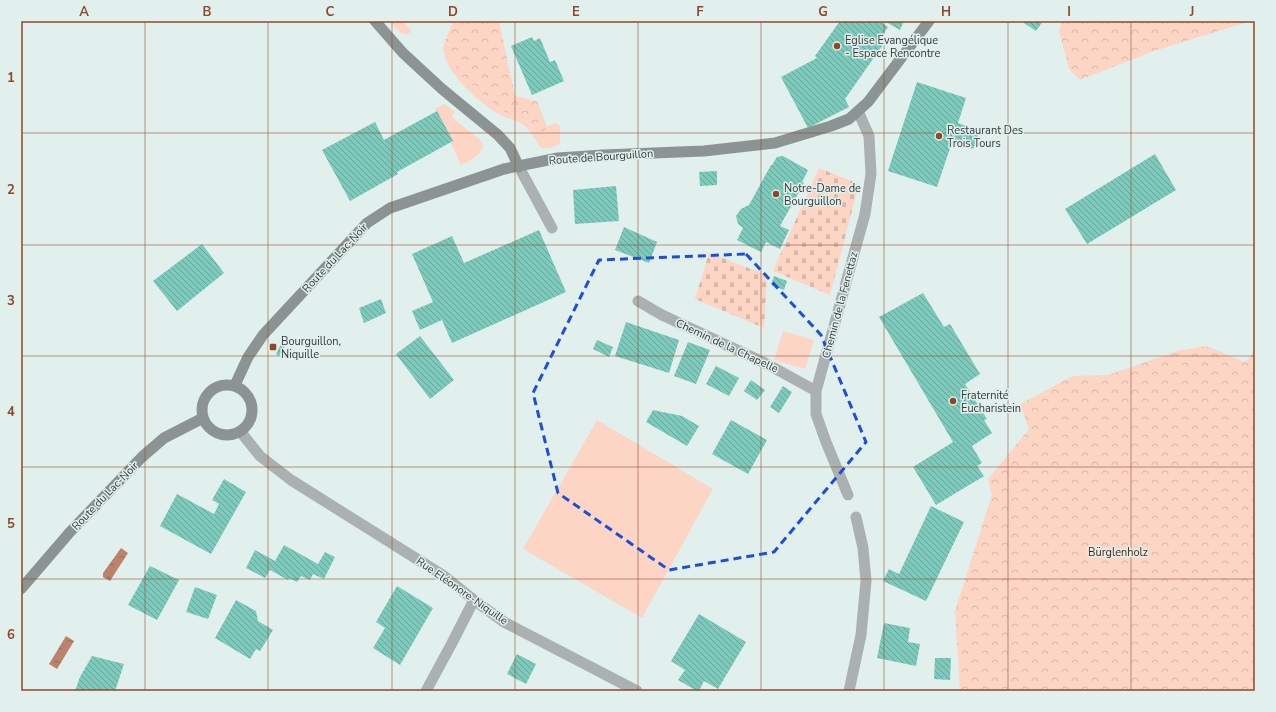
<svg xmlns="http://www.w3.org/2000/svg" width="1276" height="712" font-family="'Nunito Sans',sans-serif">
  <defs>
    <pattern id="forest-crowns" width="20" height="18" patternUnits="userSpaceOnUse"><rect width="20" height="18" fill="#fcd5c5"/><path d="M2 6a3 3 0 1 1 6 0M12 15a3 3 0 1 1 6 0" fill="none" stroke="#d9b8aa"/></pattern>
    <pattern id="cemetery-stones" width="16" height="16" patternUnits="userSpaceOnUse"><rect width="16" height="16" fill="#fcd5c5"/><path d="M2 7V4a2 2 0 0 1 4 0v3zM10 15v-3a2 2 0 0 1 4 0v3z" fill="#d9b8aa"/></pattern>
    <pattern id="water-ripples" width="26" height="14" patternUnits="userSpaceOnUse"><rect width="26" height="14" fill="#bb836b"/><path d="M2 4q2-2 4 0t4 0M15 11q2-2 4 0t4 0" fill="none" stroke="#996c59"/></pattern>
    <pattern id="building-back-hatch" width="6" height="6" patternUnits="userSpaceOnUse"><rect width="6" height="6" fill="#7dcabd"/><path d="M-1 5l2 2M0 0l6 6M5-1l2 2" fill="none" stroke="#67a59b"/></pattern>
  </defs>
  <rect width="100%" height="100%" fill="#e1f0ed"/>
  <path fill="#fcd5c5" d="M390 21H403L412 31C402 39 396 28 390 21Z
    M445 41 503 111 527 122 537 132 543 133 547 127 555 123 560 126V144L550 148H541C537 142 529 128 522 124 516 119 507 119 500 115 481 105 434 64 445 41Z
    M444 104 454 111 452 117 481 141 483 146C479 157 471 160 461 165L435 109Z
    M783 331 814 340 805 369 774 360Z
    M597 420 713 489 642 618 523 549Z"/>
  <path fill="url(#forest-crowns)" d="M453 21H499L515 96 537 101 547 127 543 133 537 132 527 122 503 111 459 74 449 45 445 41Z
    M1062 21H1251L1154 51 1080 80 1069 69 1059 31Z
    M1206 346 1245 362 1255 350V691H960L955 611 992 495 988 479 1029 429 1020 404 1073 376 1108 375 1177 351Z"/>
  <path fill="url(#cemetery-stones)" d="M819 168 859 184 830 295 773 271Z
    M709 253 767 275 764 328 695 299Z"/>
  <path fill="url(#water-ripples)" d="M121 548 128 553 110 581 103 577V573Z
    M66 636 74 641 57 669 49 664Z"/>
  <path fill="url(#building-back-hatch)" d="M840 21H880L888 27 882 36 887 39 845 99 849 107 808 128 781 77 817 58 815 56Z
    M884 21H904L900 30Z
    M1021 21H1043L1036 31Z
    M532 37 534 41 540 38 550 62 555 60 564 81 532 95 511 46Z
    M917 82 966 98 958 123 980 131 973 149 952 142 937 187 888 171Z
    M437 111 453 141 397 172 398 174 350 201 322 150 375 122 384 140Z
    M1155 154 1176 190 1087 244 1065 209Z
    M783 156 808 170 802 182 804 183 780 226 789 230 780 249 766 242 761 252 737 240 743 228 738 224 736 216 741 209 749 205 771 165H772L777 157Z
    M717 171V185L700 186 699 172Z
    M616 186 619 221 575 224 573 190Z
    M624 227 657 242 649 263 615 250Z
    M539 230 566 292 452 343 442 320 420 330 412 311 433 302 412 254 452 236 464 263Z
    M202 244 224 273 177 311 153 281Z
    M774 276 787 281 784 290 771 285Z
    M923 293 944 327 950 324 980 374 965 384 987 419 984 420 992 433 972 446 982 463 977 466 984 476 936 505 913 467 953 442 879 317Z
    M381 299 386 313 364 323 359 308Z
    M626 322 679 340 669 373 615 356Z
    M420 336 454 380 430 399 396 354Z
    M597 340 613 347 609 357 593 349Z
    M688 342 710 350 696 384 674 376Z
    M281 344 285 346 279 356 276 354Z
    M716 366 739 378 729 396 706 384Z
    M751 380 765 390 757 400 744 391Z
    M783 386 792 392 779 413 770 407Z
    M653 410 682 416 699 426 687 446 646 422Z
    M731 420 767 440 748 474 712 454Z
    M224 479 246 492 211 554 160 526 177 494 214 514 219 504 212 500Z
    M931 506 964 522 926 601 883 581 889 569 899 574Z
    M284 545 318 564 325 552 335 557 324 579 313 574 310 580 301 576 297 582 289 578 288 580 270 570 265 578 246 568 255 550 275 561Z
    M150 566 179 580 157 620 128 605Z
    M397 586 433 608 400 665 373 648 385 628 376 622Z
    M195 587 217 595 208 619 186 612Z
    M236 600 256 611 258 621 273 630 260 651 256 649 250 659 215 638Z
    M699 614 746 642 718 689 704 681 699 691H697L678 680 685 670 671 661Z
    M884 623 910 628 908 642 920 644 916 666 877 658Z
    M517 654 536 664 526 684 507 674Z
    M92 656 124 664 115 691H75L80 677Z
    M935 658H951L950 680 934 679Z"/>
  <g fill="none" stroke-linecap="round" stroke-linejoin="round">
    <path stroke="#abb1b0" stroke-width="11" d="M519 167 552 228
      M638 301 662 315 767 364 816 391
      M240 431 260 456 291 480 444 576 474 600 504 622 637 691
      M848 495 826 442 816 414V391L865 214 871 174 869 136 858 111
      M426 691 452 643 474 600
      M849 691 861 635 866 581 863 548 856 517"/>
    <path stroke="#8b9492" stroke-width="11" d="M375 21 403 53 442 89 498 135 510 148 519 167
      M202 410a25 25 0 1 1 50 0a25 25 0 1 1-50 0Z
      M235 385 248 357 263 335 367 223 390 208 504 169 558 158 603 155 704 151 775 143 831 126 849 119 868 102 929 21
      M21 589 70 532 142 457 164 438 203 418"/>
  </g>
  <path fill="none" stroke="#1d4ed8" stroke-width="3" stroke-dasharray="8 5" stroke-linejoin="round" d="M746 254 821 335 866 442 774 552 669 570 558 493 533 393 599 260Z"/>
  <path fill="none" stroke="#8f4725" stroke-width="1" stroke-opacity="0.55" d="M145 21V691M268 21V691M392 21V691M515 21V691M638 21V691M761 21V691M884 21V691M1008 21V691M1131 21V691M21 133H1255M21 245H1255M21 356H1255M21 467H1255M21 579H1255"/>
  <g fill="#8f4725" stroke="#e1f0ed" stroke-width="1.5">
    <circle cx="837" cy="46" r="4"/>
    <circle cx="939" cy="136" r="4"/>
    <circle cx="776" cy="194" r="4"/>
    <rect x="269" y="343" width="8" height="8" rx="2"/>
    <circle cx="953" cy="401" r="4"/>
  </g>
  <g text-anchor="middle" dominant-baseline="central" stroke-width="3" stroke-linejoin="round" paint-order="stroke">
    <g font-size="11" fill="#343a39" stroke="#e1f0ed" text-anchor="start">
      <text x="845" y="40">Eglise Evangélique<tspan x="845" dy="13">- Espace Rencontre</tspan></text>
      <text x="947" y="130">Restaurant Des<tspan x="947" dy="13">Trois Tours</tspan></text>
      <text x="784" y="188">Notre-Dame de<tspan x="784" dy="13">Bourguillon</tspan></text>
      <text x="281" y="341">Bourguillon,<tspan x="281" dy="13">Niquille</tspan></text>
      <text x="961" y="395">Fraternité<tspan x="961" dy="13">Eucharistein</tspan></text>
    </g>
    <g font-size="11" fill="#343a39" stroke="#e1f0ed">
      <text transform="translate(601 157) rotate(-4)">Route de Bourguillon</text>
      <text transform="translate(335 258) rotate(-47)">Route du Lac-Noir</text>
      <text transform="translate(840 305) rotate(-75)">Chemin de la Fenettaz</text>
      <text transform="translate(727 346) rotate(25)">Chemin de la Chapelle</text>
      <text transform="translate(105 496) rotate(-46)">Route du Lac-Noir</text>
      <text transform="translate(462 591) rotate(35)">Rue Eléonore-Niquille</text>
    </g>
    <g font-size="11" fill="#4f1b00" stroke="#e1f0ed">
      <text x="1118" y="552">Bürglenholz</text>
    </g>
  </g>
  <rect width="1276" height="712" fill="none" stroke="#e1f0ed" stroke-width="44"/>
  <rect x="22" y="22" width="1232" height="668" fill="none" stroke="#8f4725" stroke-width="1.5"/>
  <g font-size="13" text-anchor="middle" font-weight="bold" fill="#8f4725">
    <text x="84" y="16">A</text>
    <text x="207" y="16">B</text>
    <text x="330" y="16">C</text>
    <text x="453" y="16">D</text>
    <text x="576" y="16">E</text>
    <text x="700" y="16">F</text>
    <text x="823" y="16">G</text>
    <text x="946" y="16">H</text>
    <text x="1069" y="16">I</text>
    <text x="1192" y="16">J</text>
    <text x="11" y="82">1</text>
    <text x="11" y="194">2</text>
    <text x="11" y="305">3</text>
    <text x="11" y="416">4</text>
    <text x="11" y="528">5</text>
    <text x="11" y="639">6</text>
  </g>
</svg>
